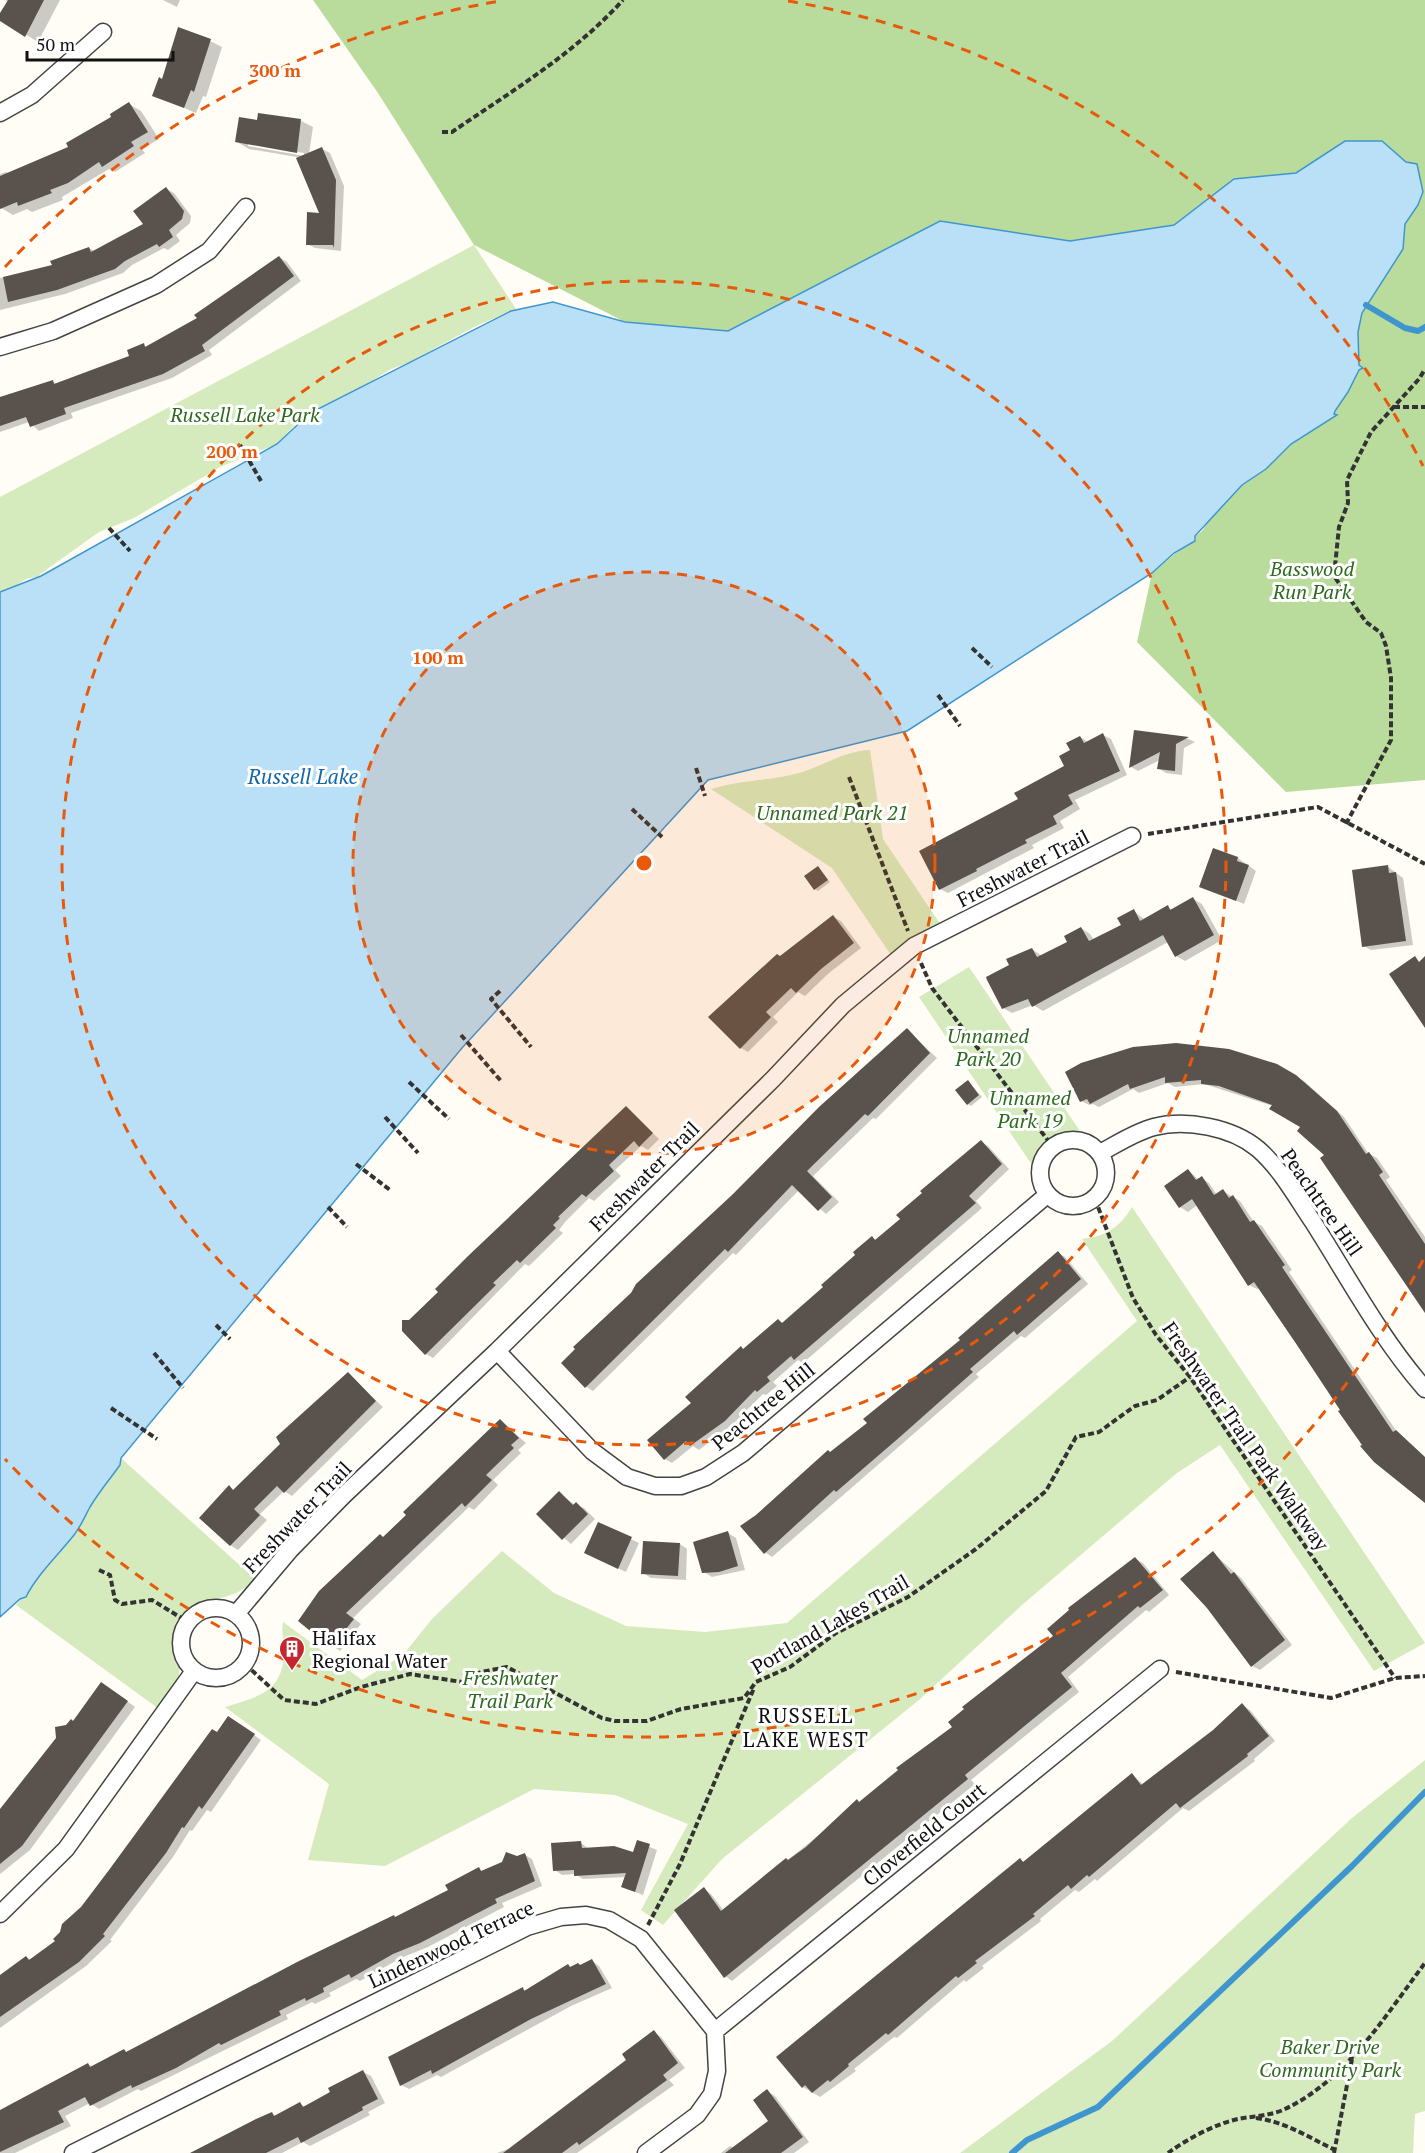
<svg xmlns="http://www.w3.org/2000/svg" width="1425" height="2153" font-family="'PT Serif',serif">
  <rect width="100%" height="100%" fill="#fffdf5"/>
  <path fill="#d5ebbd" d="M474 245 516 309 474 327 408 363 391 369 344 398 303 416 277 444 220 467 134 518 99 532 39 575 41 576 26 579 0 596V497Z
    M870 750 883 839 943 928 893 958 832 868 711 789C740 780 770 781 799 773 823 766 844 751 870 750Z
    M969 967 1080 1131C1057 1135 1044 1144 1032 1165L919 997Z
    M1132 1207 1425 1643 1374 1671 1220 1445 1177 1473 1022 1605 919 1700 722 1859 663 1925 641 1910 688 1824 615 1795 534 1789 385 1866 308 1860 329 1784 225 1707C257 1697 284 1693 284 1650 284 1641 281 1632 283 1622L362 1680 403 1655 432 1619 502 1551 554 1593 626 1626 705 1632 787 1623 1137 1321 1082 1239C1105 1237 1120 1227 1132 1207Z
    M121 1458 255 1579C235 1603 206 1593 188 1618 168 1647 186 1661 177 1681 173 1691 165 1700 159 1709L16 1605 78 1530 91 1506 120 1465Z
    M1425 1760V2111L1415 2114 1413 2153H960L1112 2041 1352 1818Z"/>
  <path fill="#b9dc9c" d="M313 0H1425V780L1286 792 1137 642 1152 573 1202 531 1216 510 1241 485 1266 469 1291 444 1332 416 1348 392 1359 370 1363 368 1359 365 1357 335 1362 313 1403 249 1405 224 1418 205 1423 192 1417 164 1406 162 1382 141H1345L1296 173 1234 179 1174 225 1070 241 940 221 728 331 625 322 474 245 378 93Z"/>
  <path fill="#b9e0f7" stroke="#3f96cf" stroke-width="1.5" d="M1345 141H1382L1406 162 1417 164 1423 192 1418 205 1405 224 1403 249 1362 313 1358 332 1359 365 1363 368 1359 370 1348 392 1335 411 1334 414 1337 415 1291 444 1266 469 1242 485 1195 536V541L1174 553 1152 573 907 731 708 780 462 1048 121 1458 120 1465C110 1479 99 1492 90 1507 85 1516 81 1526 74 1535 59 1554 36 1576 26 1597L20 1599 0 1617V592L41 576 277 444 310 413 511 311 553 302 625 322 728 331 940 221 1070 241 1174 225 1234 179 1296 173Z"/>
  <path fill="#0003" fill-rule="evenodd" d="M6 0H60L38 42 0 19 8 3Z
    M163 0H180L177 7Z
    M210 41 222 47 206 97 203 96 196 113 154 95 163 81Z
    M129 104 141 111 159 139 142 149 145 153 115 172 109 169 62 197 63 200 32 212 27 209 13 215 1 208 0 174 6 172 9 174 70 148Z
    M259 121H301L313 127 309 154 322 149 330 153 344 186 341 251 315 248 307 244 321 214 297 157 249 149 237 142ZM248 143 304 153V156L248 146Z
    M166 189 174 193 191 216 190 223 176 235 180 241 168 250 164 248 132 265 123 273 65 294 0 310V278L54 266 89 248 94 251 145 224Z
    M279 257 287 262 301 281 209 350 212 355 172 378 71 413 73 418 39 431 29 422 0 432V397L53 382 57 384 131 357 144 345 148 348 199 319Z
    M1135 732 1188 739 1195 742 1184 748 1182 775 1166 773 1158 768 1160 760 1138 771 1131 767Z
    M1103 735 1111 739 1127 775 1075 800 1080 809 1060 821 1064 828 1032 845 1034 848 948 893 940 889 1020 799 1066 767 1080 737 1088 742Z
    M1214 850 1238 858 1256 871 1244 904 1201 886Z
    M1387 866 1403 878 1413 945 1371 950 1364 946Z
    M818 867 830 882 818 891 815 889Z
    M1193 899 1202 904 1222 940 1185 961 1176 956 1168 942 1043 1011 1033 1005 1012 1013 1003 1008 1011 965 1032 949 1042 956 1069 942 1081 928 1090 934 1094 940 1123 925 1134 911 1145 920 1168 907 1173 910Z
    M833 917 841 921 861 948 829 973 805 996 798 992 773 1017 778 1022 748 1052 741 1048 781 957Z
    M907 1030 937 1058 876 1119 873 1118 813 1176 839 1202 826 1214 799 1190 736 1255 733 1253 593 1391 585 1386 563 1363 596 1326Z
    M1276 1066 1304 1081 1344 1117 1368 1153 1377 1158 1390 1177 1386 1180 1425 1237V1308L1326 1156 1302 1127 1273 1106 1204 1084 1175 1087 1168 1083 1139 1093 1133 1089 1099 1107 1093 1104 1089 1105 1081 1101 1067 1072Z
    M968 1082 982 1097 971 1106 968 1104Z
    M626 1108 659 1139 648 1150 641 1146 615 1170 621 1176 594 1201 589 1198 565 1222 559 1230 563 1233 529 1266 525 1264 433 1358 426 1354 410 1322Z
    M981 1142 988 1146 1009 1169 976 1201 982 1208 803 1363 798 1360 773 1382 777 1386 766 1395 763 1394 733 1424 699 1450 693 1446 672 1463 665 1459 693 1403 778 1321 783 1323 825 1287 872 1238 877 1240 902 1219Z
    M1189 1171 1199 1180 1202 1178 1209 1183 1217 1195 1223 1191 1240 1201 1254 1222 1262 1226 1292 1270 1289 1272 1397 1432 1425 1458V1501L1405 1487 1407 1484 1364 1445 1259 1288 1257 1289 1249 1285 1197 1205 1188 1212 1180 1207Z
    M1058 1253 1065 1257 1088 1284 1025 1338 1021 1336 976 1374 979 1377 772 1557 765 1552 831 1454 869 1423Z
    M348 1374 383 1407 292 1496 284 1491 260 1514 267 1520 238 1550 230 1545 229 1487 235 1491Z
    M501 1421 526 1443 518 1450 521 1453 493 1480 498 1485 474 1510 469 1507 353 1618 361 1624 340 1651 300 1621Z
    M559 1493 575 1505 584 1508 595 1519 571 1544 538 1514Z
    M599 1524 639 1543 626 1572 594 1557Z
    M728 1533 736 1538 745 1570 712 1577 704 1572Z
    M680 1544 687 1549 686 1580 651 1578 643 1573Z
    M1213 1553 1241 1578 1292 1645 1260 1670 1252 1666 1237 1643 1182 1579Z
    M1135 1559 1143 1563 1169 1595 1149 1612 1146 1610 1068 1677 1079 1692 971 1780 975 1784 732 1981 725 1976 704 1889 711 1894 724 1911 954 1727 1055 1636Z
    M109 1688 135 1707 30 1850 0 1874V1813L67 1726Z
    M1242 1705 1250 1710 1275 1741 1254 1759 1255 1761 1189 1811 1183 1808 1097 1881 1095 1879 1079 1892 1075 1890 1040 1919 1041 1921 982 1966 984 1968 966 1982 964 1980 897 2038 894 2037 854 2069 856 2071 820 2097 803 2087 779 2057 1020 1860 1024 1862 1132 1775 1144 1785 1214 1731Z
    M236 1722 261 1740 211 1812 207 1810 192 1831 190 1830 173 1857 110 1940 112 1941 86 1966 0 2028V1976L26 1957 31 1960 57 1941 218 1734Z
    M638 1842 657 1850 643 1895 623 1887 626 1877 583 1879 575 1874 562 1875 555 1870 581 1843 589 1849 634 1854Z
    M525 1855 532 1859 542 1886 502 1903 504 1907 428 1947 401 1958 360 1981 356 1979 329 1993 331 1996 315 2004 312 2002 286 2015 288 2019 141 2091 138 2089 99 2109 90 2103 65 2116 71 2126 15 2153H0V2111L88 2064 93 2067 124 2051 128 2053 397 1918 450 1891 479 1869 483 1872Z
    M592 1961 599 1966 612 1988 571 2006 441 2077 437 2075 409 2089 401 2085 523 1989 527 1991 571 1968Z
    M654 2032 661 2037 685 2068 669 2080 674 2085 577 2153H497L513 2147 629 2060Z
    M363 2072 371 2076 385 2103 368 2112 370 2115 310 2146 303 2142 282 2153H191L272 2114 276 2116 300 2104 306 2107Z
    M767 2091 775 2096 809 2142 794 2153H721L730 2146 735 2148 770 2121Z"/>
  <g fill="none" stroke-linecap="round" stroke-linejoin="round">
    <path stroke="#3f96cf" stroke-width="6" d="M1366 305 1405 328 1418 331 1425 327
      M1012 2153 1027 2140 1098 2107 1352 1866 1425 1792"/>
  </g>
  <path fill="#5a524d" d="M8 0H44L25 37 0 21V13Z
    M178 27 211 39 194 92 191 90 184 108 152 96 159 77 162 79Z
    M129 102 148 132 131 142 134 146 102 167 99 162 68 183 50 190 52 193 18 206 17 202 0 209V176L68 147 66 143 111 117 110 114Z
    M258 113 301 119 297 153 235 142 239 117 257 120Z
    M322 147 336 180 334 248 333 245H306L307 212 319 213 296 158Z
    M166 187 184 211 182 219 169 230 173 237 159 247 157 244 125 261 115 269 57 290 8 302 3 277 52 265 50 261 89 247 91 252 143 224 133 211Z
    M279 256 294 276 202 345 205 351 163 374 64 408 66 414 30 427 26 417 0 426V397L53 380 54 384 129 356 127 350 144 343 145 347 197 318 194 315Z
    M1134 730 1189 737 1176 744 1175 771 1157 769 1160 752 1129 768Z
    M1103 733 1120 771 1068 795 1073 804 1053 816 1057 824 1025 840 1027 843 976 869 977 871 939 890 919 851 1018 799 1014 793 1064 766 1059 756 1070 750 1066 743 1080 736 1084 743Z
    M1213 848 1238 857 1237 861 1249 865 1236 901 1199 887Z
    M1388 865 1389 873 1396 872 1406 941 1362 947 1352 870Z
    M818 866 828 880 814 890 804 876Z
    M1193 897 1214 935 1175 957 1163 935 1032 1007 1028 999 1002 1009 987 980 986 977 1009 965 1006 959 1032 948 1037 957 1067 942 1064 936 1081 927 1089 941 1121 925 1117 918 1134 909 1140 921 1168 905 1170 910Z
    M833 915 854 943 821 969 796 993 791 988 766 1012 771 1017 740 1049 708 1017 777 954 780 956Z
    M1415 956 1419 962 1425 956V1028L1389 974Z
    M907 1028 930 1053 868 1116 865 1114 807 1171 832 1197 818 1211 792 1185 728 1252 725 1249 585 1388 561 1363 575 1349 573 1347 631 1293 636 1284 732 1195 819 1107Z
    M1176 1043 1229 1049 1277 1064 1296 1075 1337 1111 1366 1154 1369 1152 1383 1172 1379 1175 1425 1244V1313L1320 1158 1324 1155 1297 1131 1300 1127 1269 1109 1272 1105 1219 1086 1201 1084V1080L1165 1083V1077L1130 1089 1128 1084 1090 1104 1087 1099 1080 1102 1065 1072 1081 1063 1133 1047Z
    M968 1080 979 1095 967 1105 955 1090Z
    M626 1106 653 1133 639 1147 634 1141 609 1165 614 1171 586 1197 582 1194 558 1217 560 1218 553 1225 556 1228 520 1263 517 1260 493 1283 496 1285 425 1355 402 1331V1320H409L438 1292 435 1289 467 1257Z
    M981 1140 1002 1164 969 1196 976 1203 794 1360 791 1356 767 1377 770 1381 757 1392 755 1390 725 1421 690 1446 686 1441 664 1460 647 1440 691 1403 685 1397 741 1346 743 1349 778 1319 782 1323 823 1287 821 1285 855 1255 853 1252 872 1236 875 1240 900 1219 896 1215 922 1193 920 1191Z
    M1188 1169 1196 1180 1202 1176 1214 1195 1223 1189 1229 1198 1233 1195 1250 1222 1254 1220 1285 1265 1282 1267 1393 1432 1396 1430 1425 1457V1503L1374 1462 1360 1446 1362 1445 1338 1411 1340 1410 1295 1342 1254 1282 1248 1286 1192 1199 1179 1208 1164 1186Z
    M1058 1251 1081 1279 1017 1335 1014 1331 970 1369 973 1372 901 1436 836 1492 834 1490 764 1554 740 1526 756 1515 828 1450 830 1452 867 1423 863 1419 960 1340 958 1338Z
    M348 1372 376 1401 284 1493 277 1486 254 1509 260 1515 230 1546 199 1518 229 1485 233 1490 280 1444 276 1437Z
    M500 1419 519 1438 511 1445 514 1448 486 1475 492 1480 465 1507 462 1503 346 1613 354 1619 331 1648 298 1621 319 1591 380 1534 383 1537 406 1515 403 1512Z
    M559 1491 573 1505 576 1502 588 1514 562 1540 536 1514Z
    M598 1522 632 1537 618 1569 584 1553Z
    M728 1531 738 1566 719 1572 702 1573 693 1542Z
    M643 1541 680 1543 678 1576 641 1574Z
    M1213 1551 1231 1574 1234 1572 1285 1640 1251 1667 1207 1608 1180 1579Z
    M1135 1557 1163 1590 1140 1608 1138 1606 1061 1673 1072 1687 965 1775 968 1779 724 1978 674 1910 704 1887 721 1911 786 1858 788 1860 806 1847 857 1799 859 1802 898 1770 896 1768 952 1727 948 1722 964 1709 962 1707 1053 1636 1047 1629 1069 1610 1068 1608Z
    M101 1682 128 1701 22 1846 0 1864V1809L56 1738 55 1727 66 1725 71 1719 73 1721Z
    M1242 1703 1269 1736 1247 1754 1248 1756 1180 1808 1176 1803 1089 1877 1087 1875 1071 1889 1068 1885 1033 1914 1035 1916 975 1961 977 1963 958 1978 956 1976 888 2035 886 2033 848 2064 849 2066 830 2082 828 2080 812 2093 805 2085 802 2088 776 2057 1020 1858 1023 1862 1132 1773 1141 1785 1213 1730Z
    M228 1716 255 1734 202 1809 199 1806 184 1828 182 1827 166 1853 103 1934 105 1936 79 1962 0 2017V1975L26 1956 29 1960 55 1941 53 1939 60 1932 62 1924 81 1907 109 1870 212 1729 217 1732Z
    M637 1840 650 1844 635 1892 621 1887 626 1873 574 1876V1870L553 1871 551 1843 581 1841 582 1848 614 1846 633 1852Z
    M506 1852 517 1856 525 1853 535 1881 495 1899 497 1903 420 1943 393 1954 351 1978 349 1974 323 1988 324 1992 306 2001 305 1998 279 2011 281 2015 221 2045 219 2043 176 2068 132 2088 131 2085 90 2106 85 2097 58 2111 64 2122 0 2152V2110L88 2063 90 2067 124 2049 126 2052 299 1961 394 1915 395 1917 448 1890 445 1885 479 1867 481 1871 502 1862Z
    M592 1959 606 1984 531 2019 432 2074 431 2070 400 2086 388 2057 523 1987 524 1991 568 1964 570 1967 578 1963 580 1965Z
    M654 2030 678 2063 663 2075 667 2080 579 2145 577 2142 562 2153H503L626 2060 622 2054Z
    M363 2070 378 2099 362 2107 363 2110 301 2143 298 2137 266 2153H190L256 2119 272 2112 274 2116 300 2102 303 2107 330 2092 328 2088Z
    M767 2089 803 2137 781 2153H725L768 2121 753 2100Z"/>
  <g fill="none" stroke-linecap="round" stroke-linejoin="round">
    <defs>
      <path id="street" d="M0 113 32 95 103 32
        M0 347 53 331 156 285 209 251 246 207
        M1040 1173a33 33 0 1 1 66 0a33 33 0 1 1-66 0Z
        M1100 1153C1117 1144 1135 1132 1154 1127 1186 1119 1232 1127 1258 1149 1281 1169 1296 1197 1313 1222 1348 1277 1381 1339 1425 1389
        M497 1351 592 1451 627 1477 655 1486H681L706 1477 743 1453 1047 1195
        M181 1643a35 35 0 1 1 70 0a35 35 0 1 1-70 0Z
        M236 1614 290 1550 344 1495 497 1351 773 1079 843 1005 914 946 1132 836
        M0 1914 66 1849 194 1671
        M715 2031 1160 1669
        M73 2153 527 1927 561 1917 586 1915 609 1920 641 1939 715 2031 717 2071 712 2094 697 2115 646 2153"/>
    </defs>
    <use href="#street" stroke="#444" stroke-width="19"/>
    <path stroke="#333" stroke-width="4" stroke-dasharray="6 3" stroke-linecap="butt" d="M442 132H452C512 91 574 54 623 0
      M1394 407H1425
      M240 445 261 481
      M109 528 130 551
      M972 648 992 667
      M938 695 960 726
      M696 768 705 796
      M849 777 908 931
      M632 809 662 837
      M1346 824 1391 740V678L1386 646 1381 633 1366 622 1334 576 1339 527 1348 503 1347 480 1371 432 1419 379 1425 369
      M1148 834 1318 807 1425 864
      M921 963 932 988 1053 1147
      M500 991 491 999 531 1047
      M461 1035 501 1081
      M409 1082 449 1119
      M385 1117 418 1153
      M356 1164 390 1190
      M1095 1199 1133 1298 1156 1335 1190 1377 1395 1678
      M328 1207 347 1227
      M216 1325 230 1339
      M154 1353 183 1388
      M111 1408 157 1439
      M99 1570 110 1575 115 1600 122 1604 152 1600 188 1622
      M245 1664 284 1700 316 1704 361 1687 410 1674 462 1682 481 1672 507 1667 602 1718 615 1721H647L681 1709 744 1698 756 1682 790 1667 836 1633 908 1597 976 1549 1046 1491 1076 1437 1099 1432 1135 1406 1157 1400 1190 1377
      M1176 1672 1331 1698 1395 1678 1425 1676
      M648 1925 680 1864 754 1688
      M1256 2118C1286 2122 1308 2137 1335 2150
      M1168 2153C1187 2139 1215 2124 1238 2119 1253 2116 1269 2116 1283 2110 1346 2081 1385 2016 1425 1963
      M1334 2153 1352 2059"/>
    <use href="#street" stroke="#fff" stroke-width="16"/>
  </g>
  <circle cx="644" cy="863" r="291" fill="#e8590c" fill-opacity=".12"/>
  <g fill="none" stroke="#e8590c" stroke-width="3" stroke-dasharray="10 8">
    <circle cx="644" cy="863" r="291"/>
    <circle cx="644" cy="863" r="582"/>
    <path d="M1423 1260A874 874 0 0 1 5 1459M5 267A874 874 0 0 1 500 1M788 1A874 874 0 0 1 1423 466"/>
  </g>
  <defs>
    <symbol id="building-pin" viewBox="-11 -11 22 30"><path d="M0 17L-7.5 6A9.5 9.5 0 1 1 7.5 6Z" fill="#c4262e" stroke="#fff"/><path d="M-4-6H4V6H1V3H-1V6H-4ZM-2.5-4.3h1.7v1.8h-1.7ZM.8-4.3h1.7v1.8H.8ZM-2.5-1h1.7V.8h-1.7ZM.8-1h1.7V.8H.8Z" fill="#fff"/></symbol>
  </defs>
  <g fill-rule="evenodd">
    <use href="#building-pin" x="277" y="1634" width="30" height="40"/>
  </g>
  <g text-anchor="middle" dominant-baseline="central" stroke-width="6" stroke-linejoin="round" paint-order="stroke">
    <g font-size="20" font-style="italic" fill="#2f6b1f" stroke="#fff">
      <text x="245" y="414">Russell Lake Park</text>
      <text x="1312" y="568">Basswood<tspan x="1312" dy="23">Run Park</tspan></text>
      <text x="832" y="812">Unnamed Park 21</text>
      <text x="988" y="1035">Unnamed<tspan x="988" dy="23">Park 20</tspan></text>
      <text x="1030" y="1097">Unnamed<tspan x="1030" dy="23">Park 19</tspan></text>
      <text x="510" y="1677">Freshwater<tspan x="510" dy="23">Trail Park</tspan></text>
      <text x="1330" y="2046">Baker Drive<tspan x="1330" dy="23">Community Park</tspan></text>
    </g>
    <g font-size="20" fill="#111" stroke="#fff">
      <text transform="translate(1023 868) rotate(-27)">Freshwater Trail</text>
      <text transform="translate(644 1176) rotate(-45)">Freshwater Trail</text>
      <text transform="translate(1322 1202) rotate(55)">Peachtree Hill</text>
      <text transform="translate(763 1406) rotate(-39)">Peachtree Hill</text>
      <text transform="translate(1246 1436) rotate(55)">Freshwater Trail Park Walkway</text>
      <text transform="translate(297 1517) rotate(-46)">Freshwater Trail</text>
      <text transform="translate(830 1624) rotate(-30)">Portland Lakes Trail</text>
      <text transform="translate(924 1834) rotate(-39)">Cloverfield Court</text>
      <text transform="translate(451 1944) rotate(-25)">Lindenwood Terrace</text>
    </g>
    <g font-size="20" fill="#111" stroke="#fff" text-anchor="start">
      <text x="312" y="1637">Halifax<tspan x="312" dy="23">Regional Water</tspan></text>
    </g>
    <g font-size="21" font-style="italic" fill="#1768a6" stroke="#fff">
      <text x="303" y="776">Russell Lake</text>
    </g>
    <g font-size="21" letter-spacing="1.5" fill="#111" stroke="#fff">
      <text x="806" y="1715">RUSSELL<tspan x="806" dy="24">LAKE WEST</tspan></text>
    </g>
  </g>
  <circle cx="644" cy="863" r="9" fill="#e8590c" stroke="#fff" stroke-width="3"/>
  <g font-size="18" text-anchor="middle" font-weight="bold" fill="#e8590c" stroke="#fff" stroke-width="6" stroke-linejoin="round" paint-order="stroke">
    <text x="275" y="77">300 m</text>
    <text x="232" y="458">200 m</text>
    <text x="438" y="664">100 m</text>
  </g>
  <path d="M27 51v9h146v-9" fill="none" stroke="#111111" stroke-width="3"/>
  <text x="36" y="51" font-size="18" fill="#111111" stroke="#ffffff" stroke-width="4.5" paint-order="stroke">50 m</text>
</svg>
